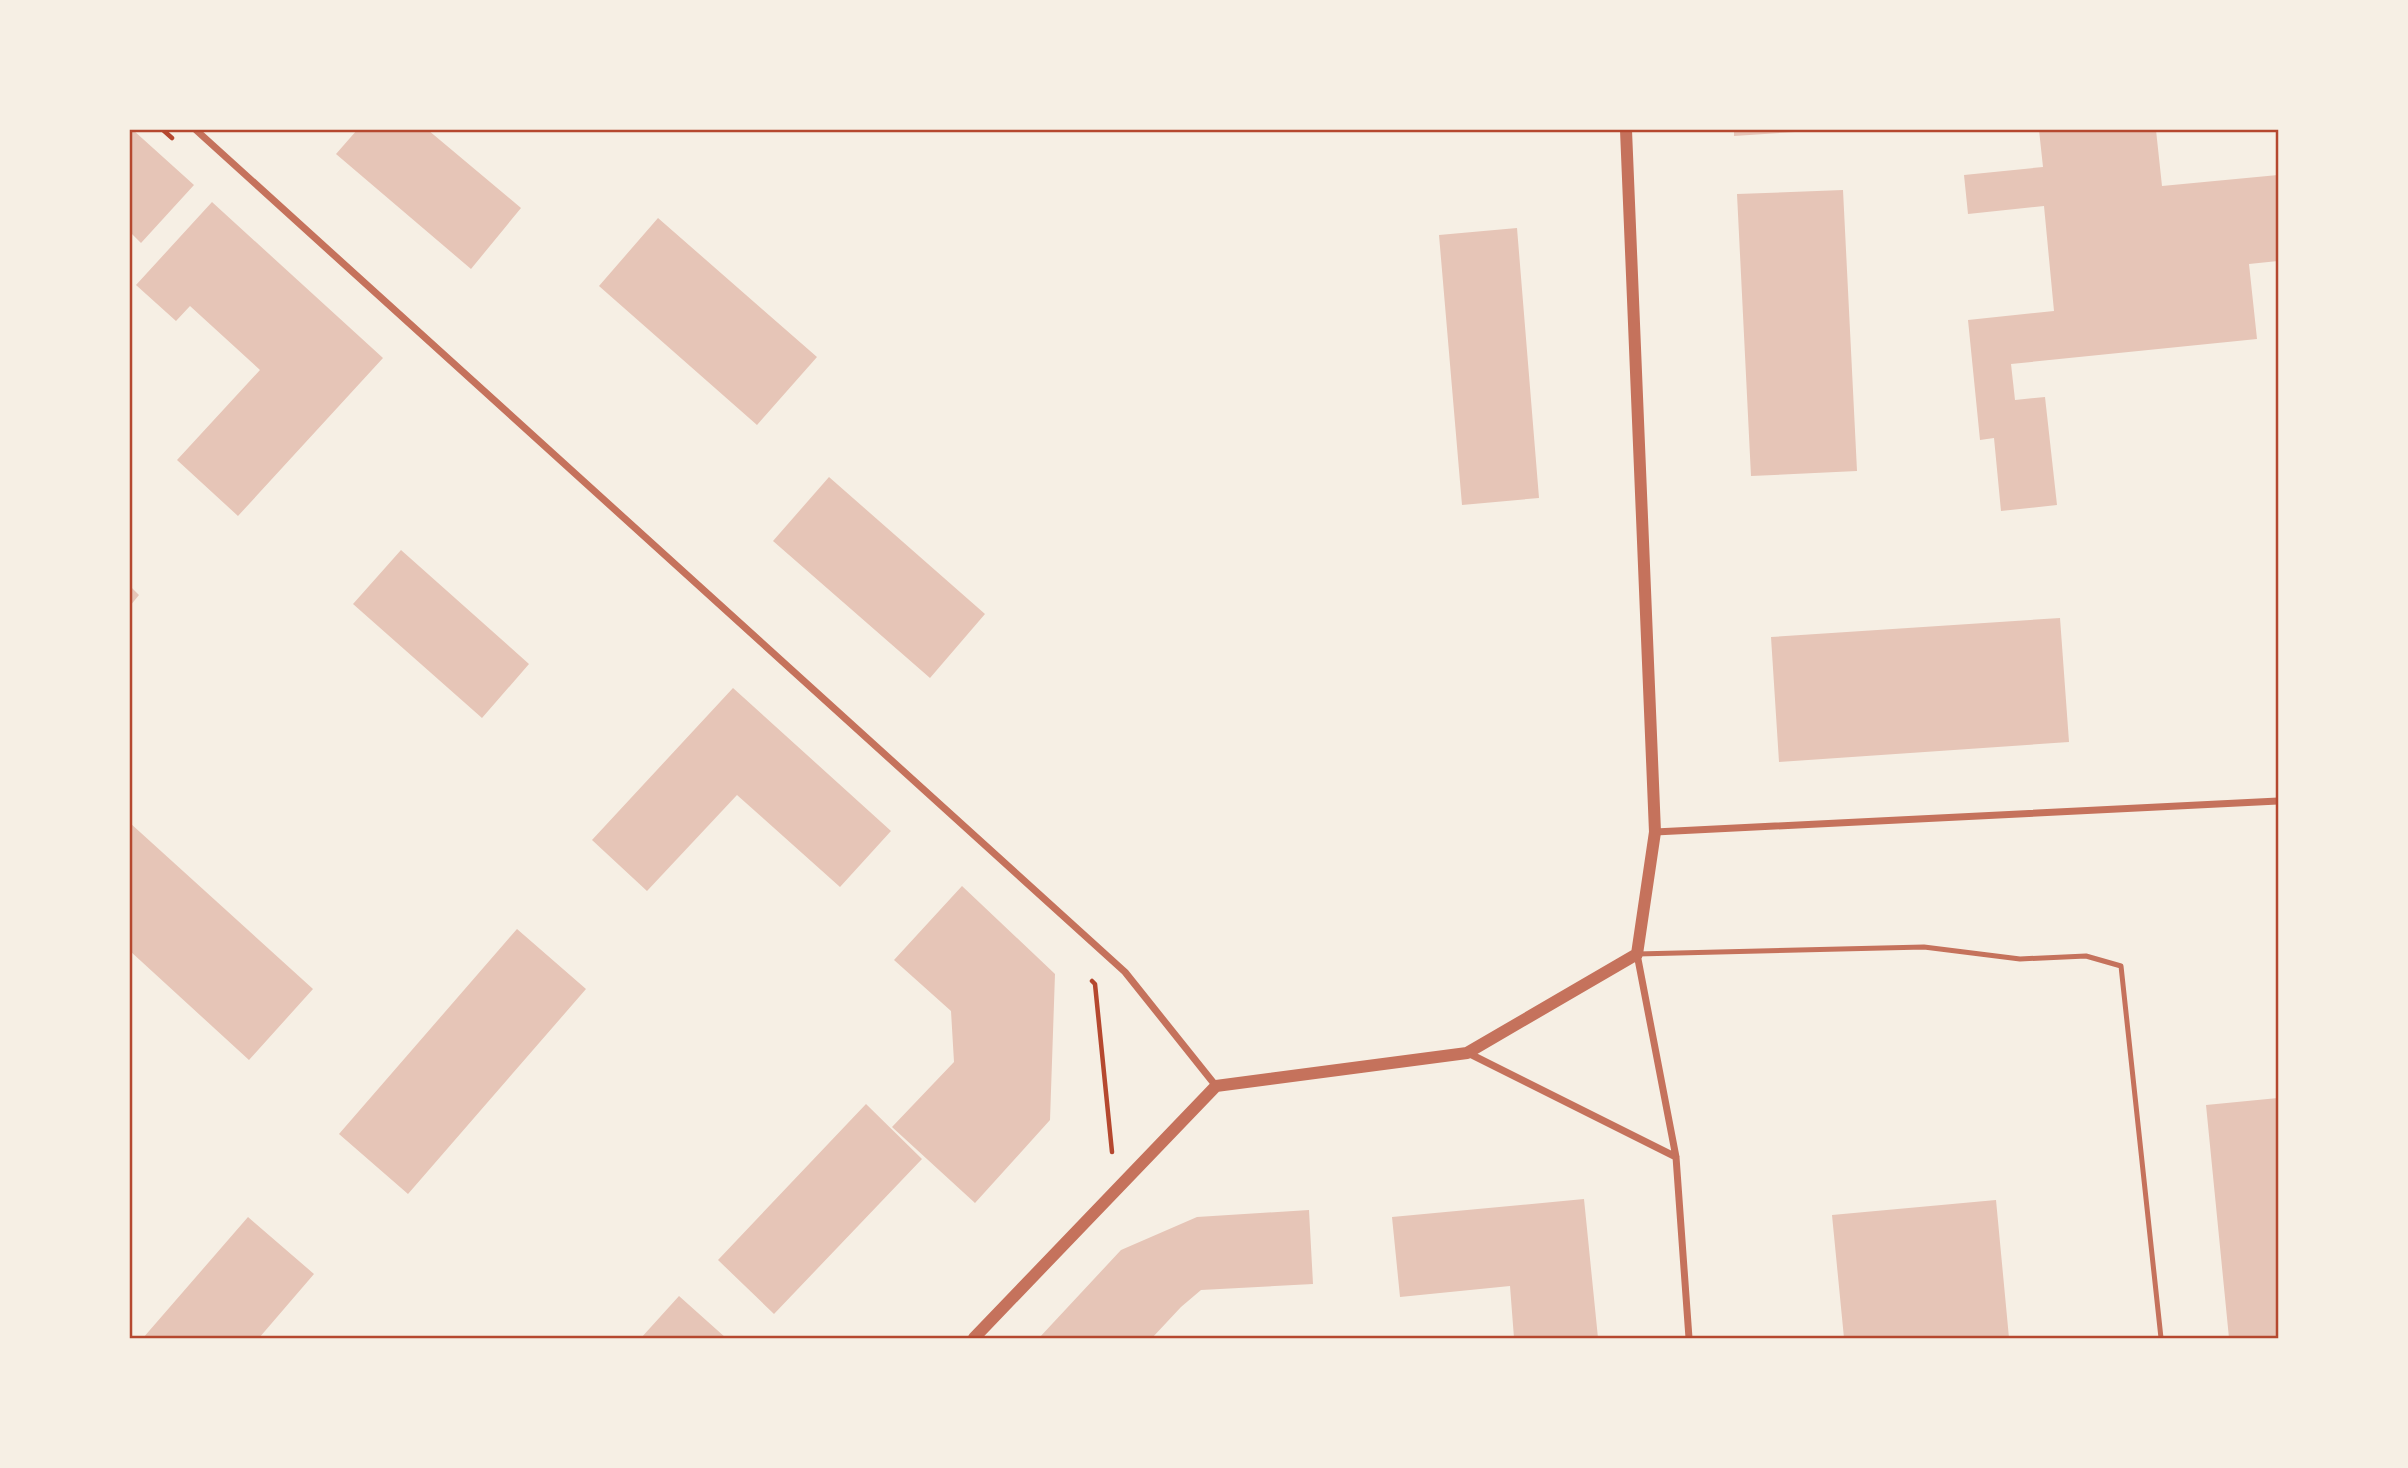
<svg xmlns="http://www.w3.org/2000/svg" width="2408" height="1468" font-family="Helvetica,sans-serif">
  <rect width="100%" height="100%" fill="#f6efe4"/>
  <path fill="#e6c5b7" d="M130 130H133L194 185 141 243 130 232Z
    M357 130H428L521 208 471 269 336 154Z
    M1734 130H1795V132L1734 136Z
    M2039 130H2156L2162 186 2278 175V261L2249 264 2257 339 2011 364 2015 400 2045 397 2057 505 2001 511 1994 438 1980 440 1968 320 2054 311 2044 206 1968 214 1964 175 2043 167Z
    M1843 190 1857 471 1751 476 1737 194Z
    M212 202 383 358 238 516 177 460 260 370 190 306 176 321 136 285Z
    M658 218 817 357 757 425 599 286Z
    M1517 228 1539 498 1462 505 1439 235Z
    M829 477 985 614 930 678 773 541Z
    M401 550 529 664 482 718 353 604Z
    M130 586 139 595 130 606Z
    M2060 618 2069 742 1779 762 1771 637Z
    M733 688 891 831 840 887 737 795 647 891 592 840Z
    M130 823 313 989 249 1060 130 951Z
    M962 886 1055 974 1050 1120 975 1203 892 1127 954 1062 951 1011 894 960Z
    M517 929 586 989 408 1194 339 1134Z
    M2278 1098V1337L2229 1338 2206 1105Z
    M866 1104 922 1159 774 1314 718 1260Z
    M1584 1199 1598 1338H1514L1510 1286 1400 1297 1392 1217Z
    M1996 1200 2009 1338H1844L1832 1215Z
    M1309 1210 1313 1284 1201 1290 1181 1307 1152 1338H1039L1121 1250 1197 1217Z
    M248 1217 314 1274 259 1338H143Z
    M679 1296 726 1338H641Z"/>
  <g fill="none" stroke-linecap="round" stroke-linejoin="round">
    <path stroke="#b5482f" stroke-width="4.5" d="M163 130 172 138
      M1092 981 1095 984 1112 1152"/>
    <path stroke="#c5725c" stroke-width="5" d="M1637 954 1924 947 2020 959 2086 956 2121 966 2161 1338"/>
    <path stroke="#c5725c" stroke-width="7" d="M196 130 1125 972 1216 1086
      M1655 832 2278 801
      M1637 954 1676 1157 1689 1338
      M1468 1053 1676 1157"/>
    <path stroke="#c5725c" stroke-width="12" d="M974 1338 1216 1086 1467 1053 1637 954 1655 832 1626 130"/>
  </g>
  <rect width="2408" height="1468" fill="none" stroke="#f6efe4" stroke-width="262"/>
  <rect x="131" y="131" width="2146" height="1206" fill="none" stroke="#b5482f" stroke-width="2.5"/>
</svg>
